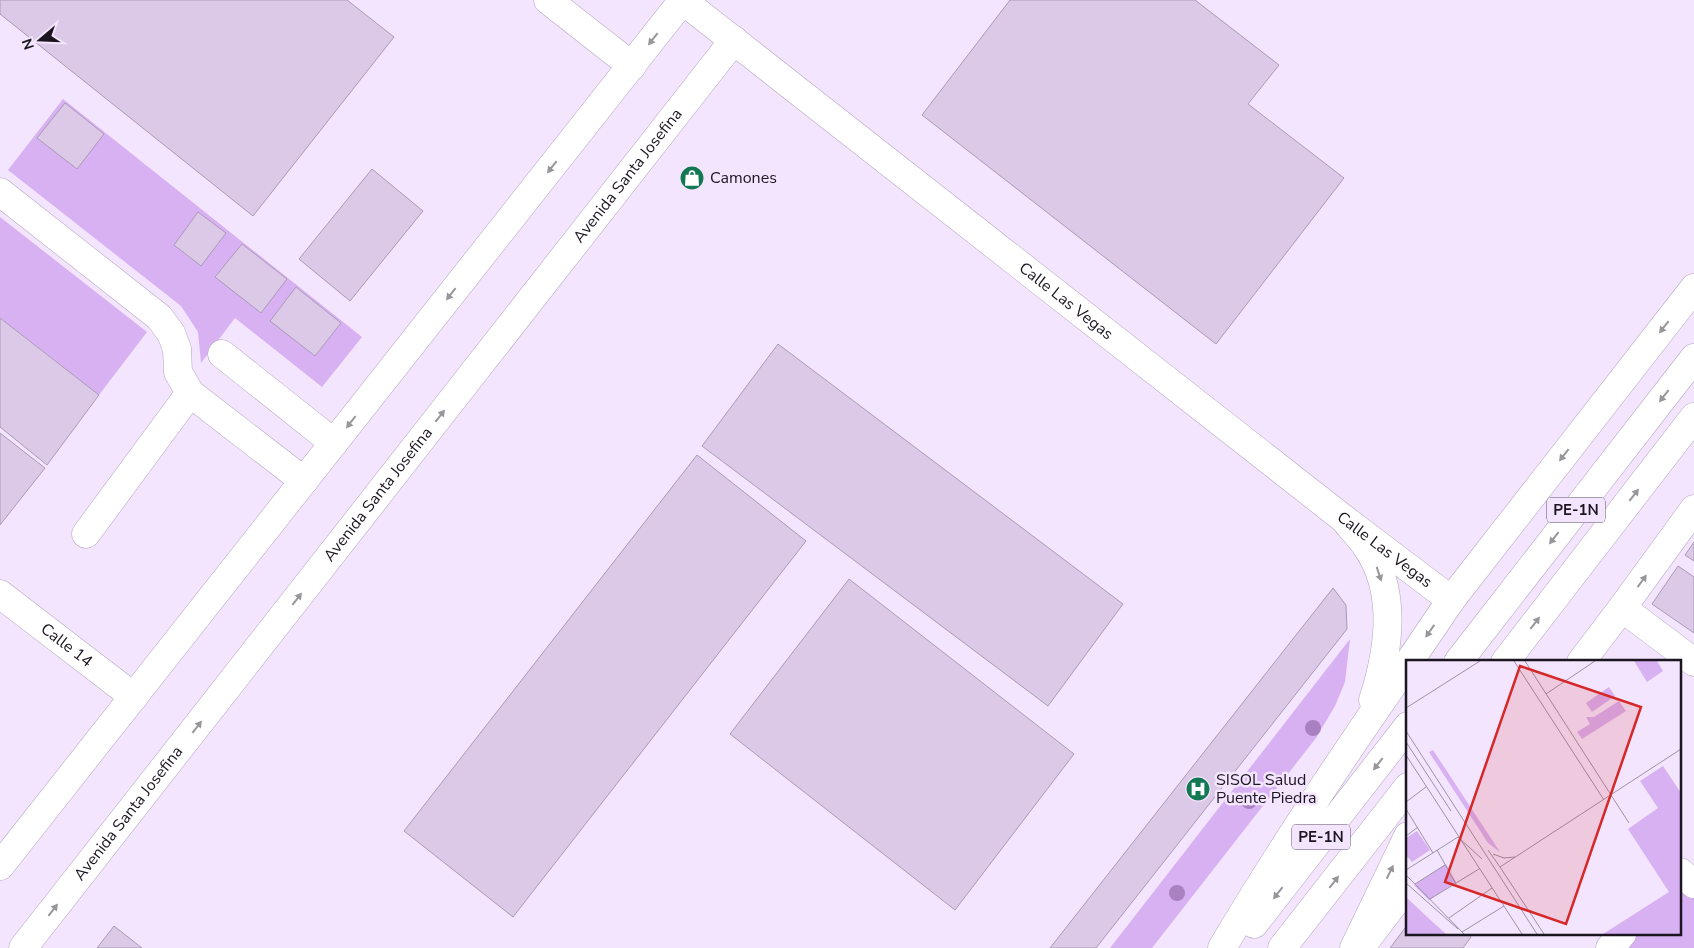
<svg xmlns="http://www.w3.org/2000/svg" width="1694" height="948" font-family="'Nunito Sans',sans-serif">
  <rect width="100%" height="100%" fill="#f4e5fe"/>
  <path fill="#d7b1f2" d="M63 99 362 337 322 387 235 318 201 363 198 332 181 306 8 170Z
    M0 217 147 332 99 395 0 318Z
    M1350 639 1345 682 1335 706 1316 738 1152 948H1110Z
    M1680 882 1694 893V948H1595L1607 934H1680Z"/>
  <path fill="#dbc9e7" stroke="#ab9ab7" d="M0 0H347L394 37 253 216 0 14Z
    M1010 0H1195L1279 65 1248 104 1344 178 1216 344 922 115Z
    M65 103 104 134 77 169 37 138Z
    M372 169 423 211 350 301 299 259Z
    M198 212 226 233 201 266 174 245Z
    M242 244 287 279 261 313 215 277Z
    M296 287 341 323 315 356 270 321Z
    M0 318 99 395 47 465 0 427Z
    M778 344 1123 604 1048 706 702 446Z
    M0 433 45 468 0 525Z
    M697 455 806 541 513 917 404 831Z
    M1694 542V561L1685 555Z
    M1678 566 1694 577V633L1652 604Z
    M849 579 1074 754 955 910 730 734Z
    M1333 588 1346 605 1347 629 1096 948H1050Z
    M1408 924V934H1468L1471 937 1463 948H1390Z
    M114 926 142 948H97Z"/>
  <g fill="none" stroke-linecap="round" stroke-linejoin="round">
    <defs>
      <g id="minor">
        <path d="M548 0 632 66"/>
        <path id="s1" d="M682 0 1344 519 1451 600"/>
        <path d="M0 192 159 317 171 333 177 349 178 372 190 393 304 481"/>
        <path d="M222 354 334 443"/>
        <path d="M86 534 190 393"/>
        <path id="s2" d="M0 594 134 697"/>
        <path d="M1622 608 1694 662"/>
        <path d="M0 866 683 0"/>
        <path d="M1680 872 1694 884"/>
        <path id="s3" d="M23 948 734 40"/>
        <path d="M1610 948 1622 934"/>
      </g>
      <path id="major" d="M1451 600 1694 288
        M1581 662 1622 608 1694 509
        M1364 943 1408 885"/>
      <path id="highway" d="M1344 519C1351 528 1360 537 1366 546 1398 591 1389 651 1373 700
        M1409 662 1451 600
        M1458 662 1694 358
        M1505 662 1694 417
        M1254 924 1408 726
        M1222 948C1280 850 1343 756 1408 663
        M1282 948 1408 787
        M1354 948 1408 836"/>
    </defs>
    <use href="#minor" stroke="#b5a4c1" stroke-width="29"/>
    <use href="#major" stroke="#b5a4c1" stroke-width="29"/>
    <use href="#highway" stroke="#b5a4c1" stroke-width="29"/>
    <use href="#minor" stroke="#fff" stroke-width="28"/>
    <use href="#major" stroke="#fff" stroke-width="28"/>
    <use href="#highway" stroke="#fff" stroke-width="28"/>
  </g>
  <g fill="#a980c0">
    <circle cx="1313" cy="728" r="8"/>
    <circle cx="1249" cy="801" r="8"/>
    <circle cx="1177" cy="893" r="8"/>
  </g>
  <defs><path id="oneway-solid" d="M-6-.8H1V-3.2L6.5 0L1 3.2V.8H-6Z" transform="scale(1.25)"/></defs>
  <g fill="#98969b">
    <use href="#oneway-solid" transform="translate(653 39) rotate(128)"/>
    <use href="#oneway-solid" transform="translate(552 167) rotate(128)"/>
    <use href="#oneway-solid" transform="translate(451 294) rotate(128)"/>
    <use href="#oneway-solid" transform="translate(1664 327) rotate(128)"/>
    <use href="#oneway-solid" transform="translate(1664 396) rotate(128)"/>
    <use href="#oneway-solid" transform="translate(440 416) rotate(-52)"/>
    <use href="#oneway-solid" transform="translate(351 422) rotate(128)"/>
    <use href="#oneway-solid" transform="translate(1564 455) rotate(128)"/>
    <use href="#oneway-solid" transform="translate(1634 495) rotate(-52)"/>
    <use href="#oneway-solid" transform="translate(1554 538) rotate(128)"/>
    <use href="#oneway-solid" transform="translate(1379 574) rotate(72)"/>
    <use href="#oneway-solid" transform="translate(1642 581) rotate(-54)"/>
    <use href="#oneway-solid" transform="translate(297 599) rotate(-52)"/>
    <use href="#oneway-solid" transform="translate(1535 623) rotate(-52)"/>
    <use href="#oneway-solid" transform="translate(1430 631) rotate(125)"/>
    <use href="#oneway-solid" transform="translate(197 727) rotate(-52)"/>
    <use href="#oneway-solid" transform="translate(1378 764) rotate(128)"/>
    <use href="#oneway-solid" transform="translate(1390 872) rotate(-64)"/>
    <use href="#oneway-solid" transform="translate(1334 882) rotate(-52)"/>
    <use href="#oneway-solid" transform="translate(1278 893) rotate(128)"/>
    <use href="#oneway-solid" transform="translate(53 910) rotate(-52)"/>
  </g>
  <defs>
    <symbol id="shop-disc" viewBox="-11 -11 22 22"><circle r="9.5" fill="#117851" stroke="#f4e5fe"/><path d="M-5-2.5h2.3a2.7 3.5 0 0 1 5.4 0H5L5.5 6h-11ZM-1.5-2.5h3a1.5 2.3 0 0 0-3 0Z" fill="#fff"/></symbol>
    <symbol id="hospital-disc" viewBox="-11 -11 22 22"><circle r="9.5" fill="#117851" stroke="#f4e5fe"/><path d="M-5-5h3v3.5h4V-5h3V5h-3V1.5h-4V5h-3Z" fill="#fff"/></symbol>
  </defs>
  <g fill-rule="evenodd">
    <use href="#shop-disc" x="678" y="164" width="28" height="28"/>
    <use href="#hospital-disc" x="1184" y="775" width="28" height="28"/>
  </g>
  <g text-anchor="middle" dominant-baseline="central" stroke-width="5" stroke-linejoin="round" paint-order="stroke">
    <g fill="#f4e5fe" stroke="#5c5363" stroke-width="1">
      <rect x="1547" y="497.5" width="58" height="25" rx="4"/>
      <rect x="1292" y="824.5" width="58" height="25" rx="4"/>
    </g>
    <g font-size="15" font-weight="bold" fill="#1b1520">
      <text x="1576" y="510">PE-1N</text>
      <text x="1321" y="837">PE-1N</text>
    </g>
    <g font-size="16" fill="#1b1520" stroke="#f4e5fe">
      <text stroke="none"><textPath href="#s3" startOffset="981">Avenida Santa Josefina</textPath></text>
      <text stroke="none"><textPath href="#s1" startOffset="488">Calle Las Vegas</textPath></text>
      <text stroke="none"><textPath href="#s3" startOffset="576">Avenida Santa Josefina</textPath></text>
      <text stroke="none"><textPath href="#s1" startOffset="892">Calle Las Vegas</textPath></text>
      <text stroke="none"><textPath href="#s2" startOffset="84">Calle 14</textPath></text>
      <text stroke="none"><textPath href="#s3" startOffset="171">Avenida Santa Josefina</textPath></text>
    </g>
    <g font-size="16" fill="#1b1520" stroke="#f4e5fe" text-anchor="start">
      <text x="710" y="178">Camones</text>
      <text x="1216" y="780">SISOL Salud<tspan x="1216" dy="18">Puente Piedra</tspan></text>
    </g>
  </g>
  <g transform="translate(1406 660)">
    <rect width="275" height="275" fill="#f4e5fe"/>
    <path d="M228 1H251L257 11 241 22ZM203 27 209 36 186 52 180 43ZM213 41 220 51 176 79 171 72 184 64 180 57H188ZM27 90 94 192 82 183 23 92ZM257 106 275 133V274H197L263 232 222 169 252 148 234 121ZM11 171 24 190 6 202 0 195V178ZM40 204 50 222 23 240 8 225ZM0 237 18 254 40 274H0Z" fill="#d7b1f2"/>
    <path fill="none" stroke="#9d92a5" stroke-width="1" d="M108 1 198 140M119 1 223 163M140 34 189 1M0 48 74 1M0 71 131 274M0 82 45 151M0 95 116 274M0 142 20 127M0 149 27 193M0 176 12 167M52 177 76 199M31 190 50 224M82 190 94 207M87 194 98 198 109 197M94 207 275 89M94 207 138 274M0 210 52 177M0 215 58 274M0 223 52 269M9 224 39 205M24 239 73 209M43 258 86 228M56 272 98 246"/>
    <path fill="#d62828" fill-opacity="0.15" stroke="#d62828" stroke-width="2.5" d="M114 6 235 47 160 264 39 222Z"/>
    <rect width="275" height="275" fill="none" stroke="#1b1520" stroke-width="2.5"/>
  </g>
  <g transform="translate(40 40) rotate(251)" stroke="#f4e5fe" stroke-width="4" paint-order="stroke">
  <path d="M0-4L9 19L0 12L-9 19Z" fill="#1b1520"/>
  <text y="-8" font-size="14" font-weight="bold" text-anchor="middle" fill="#1b1520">N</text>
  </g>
</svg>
